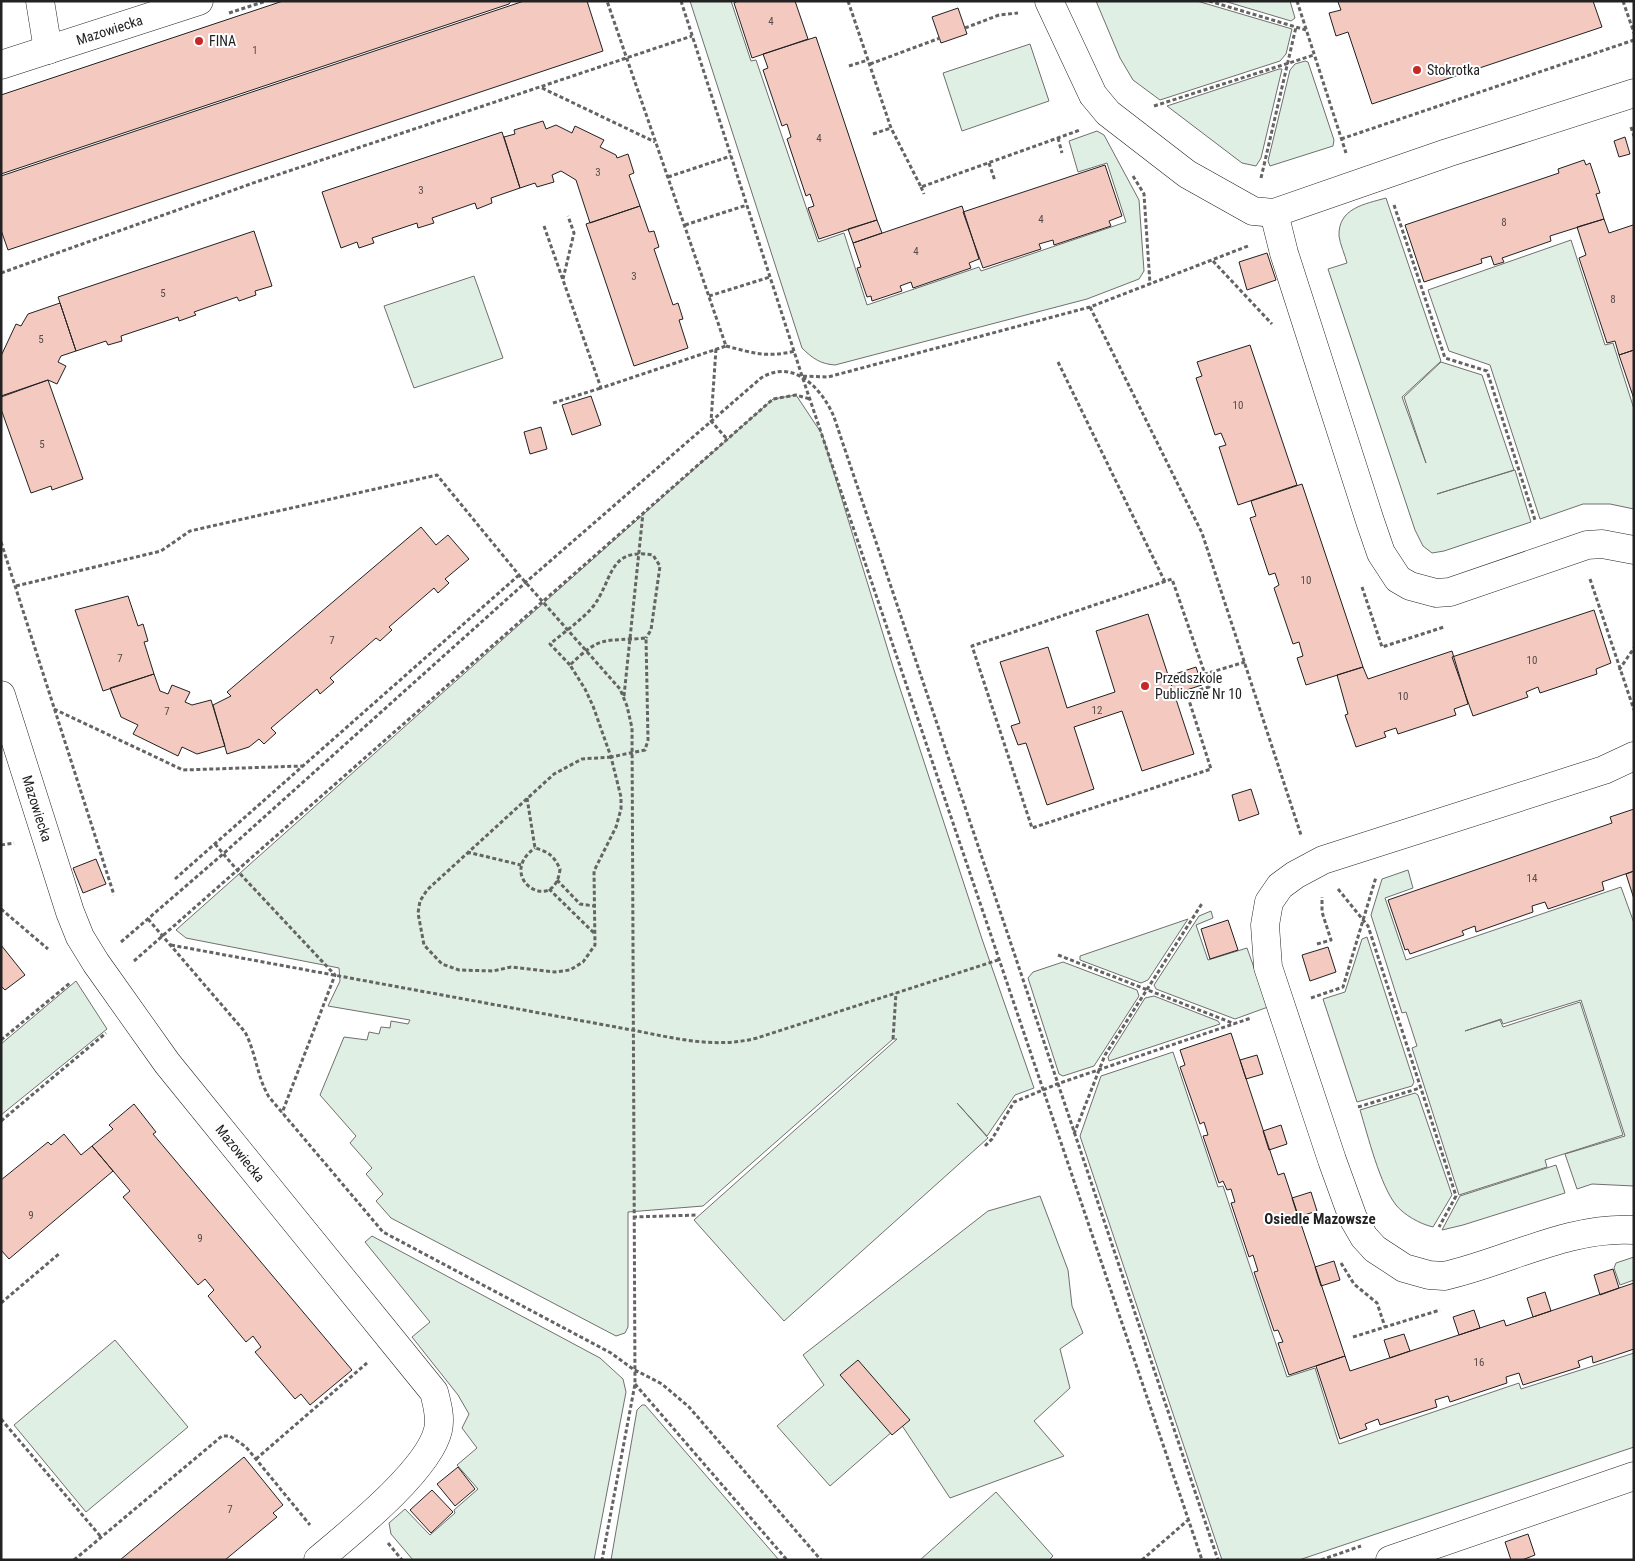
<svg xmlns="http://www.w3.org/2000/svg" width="1635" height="1561" font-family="'Roboto Condensed',sans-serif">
  <rect width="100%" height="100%" fill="#fff"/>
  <path fill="#e0efe3" stroke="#6f6f6f" d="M690 1H731L751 61 756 60 818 242 844 233 867 305 979 267 981 271 1126 222 1107 163 1078 172 1069 141 1097 131 1104 135 1139 200 1144 271 1139 279 1087 299 835 365C821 364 813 359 802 348Z
    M1096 1H1197L1292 29 1286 54 1280 61 1160 100 1133 80 1120 58Z
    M1224 1H1290L1295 18 1291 21Z
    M1030 44 1049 101 962 131 943 73Z
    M1305 61 1308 62 1334 140 1333 146 1270 166 1268 161 1290 70 1295 64Z
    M1279 69H1282L1261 158 1256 166 1242 163 1167 106Z
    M1386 198 1441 361 1402 397 1426 463 1404 397 1441 362 1482 375 1514 470 1437 494 1515 470 1531 522 1444 551 1432 553 1423 546 1415 530 1328 269 1347 263C1345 255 1340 244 1339 236 1338 208 1365 204 1386 198Z
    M1571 240 1605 345 1613 343 1634 409V509L1610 504H1583L1540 519 1490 365 1449 351 1428 290Z
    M474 276 503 358 414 388 384 306Z
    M796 395 822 434 894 670 982 939 1034 1088 1015 1095 987 1136 957 1103 988 1138 784 1321 694 1220 897 1039H893L703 1206 628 1212V1327L625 1333 616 1336 391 1218 376 1201 383 1194 366 1174 372 1168 350 1143 356 1136 320 1095 344 1037 367 1040 369 1032 379 1034 381 1027 390 1028 391 1021 408 1024 410 1020 328 1006 340 981 339 968 186 938 176 930 773 399Z
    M1408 870 1413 888 1385 898 1406 960 1621 887 1634 923V1186L1592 1184 1577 1189 1565 1154 1625 1136 1581 1000 1503 1024 1501 1019 1465 1031 1500 1020 1503 1027 1580 1002 1623 1135 1545 1160 1547 1167 1459 1195 1412 1048 1417 1046 1406 1012 1402 1013 1371 915 1382 879Z
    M1211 911 1213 918 1196 925 1208 960 1247 948 1268 1007 1235 1019 1156 989 1154 985 1199 916Z
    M1188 919 1148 980 1141 983 1080 960V956Z
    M1367 937 1414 1082 1412 1086 1357 1102 1323 999 1345 992 1362 939Z
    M1063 962 1137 990 1139 996 1094 1066 1063 1076 1059 1074 1028 978 1033 972Z
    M76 981 107 1029 1 1115V1044Z
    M1154 996 1218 1021 1220 1024 1109 1061 1108 1057 1145 998Z
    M1173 1052 1218 1187 1223 1186 1287 1377 1315 1368 1339 1444 1519 1383 1521 1389 1634 1353V1447L1299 1560H1222L1080 1136 1101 1076Z
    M1415 1093 1418 1095 1452 1195 1433 1227C1420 1224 1404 1215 1396 1205 1380 1185 1368 1136 1360 1110Z
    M1556 1165 1565 1193 1463 1225 1442 1230 1460 1196Z
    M1040 1196 1068 1270 1072 1306 1083 1333 1060 1349 1070 1388 1034 1421 1064 1456 950 1498 901 1424 830 1486 777 1426 824 1385 803 1355 988 1211Z
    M372 1236 600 1358 623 1379 626 1392 594 1560H413L391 1534 389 1523 405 1509 430 1535 455 1513 454 1510 478 1489 457 1465 477 1448 462 1428 469 1414 458 1395 412 1337 430 1322 365 1242Z
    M1634 1257V1280L1620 1285 1614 1268 1616 1263Z
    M115 1340 188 1427 86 1512 14 1425Z
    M642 1405H645L779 1560H611L637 1410Z
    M996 1492 1053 1556 1049 1560H920Z"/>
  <path fill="#f3c9c0" stroke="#222" d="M283 1H511L509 4 1 174V95Z
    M524 1H587L603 51 8 250 1 230V176Z
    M795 1 808 39 752 58 734 3 738 1Z
    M1593 1 1602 27 1372 104 1348 32 1336 36 1329 13 1341 10 1338 2 1341 1Z
    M958 8 967 34 941 43 932 17Z
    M816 37 877 220 819 239 808 208 814 206 810 194 806 196 787 139 791 137 787 124 782 126 763 70 768 68 763 54Z
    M543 121 546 129 556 125 572 133 575 126 604 140 600 147 616 155 617 158 628 154 634 173 629 175 640 206 590 223 576 180 561 171 552 175 554 182 537 187 535 183 520 188 504 137 515 134 514 130Z
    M502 132 520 188 491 198 492 203 477 209 475 203 432 218 434 223 418 228 417 223 372 238 374 243 359 248 357 242 341 248 322 192Z
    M1625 137 1630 154 1619 157 1614 141Z
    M1584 160 1586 165 1590 163 1600 193 1596 194 1604 219 1550 236 1551 241 1502 258 1504 262 1494 265 1491 256 1481 259 1482 263 1424 282 1405 225 1559 173 1558 169Z
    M1105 165 1122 216 1109 221 1111 226 1054 245 1053 240 1039 244 1041 249 983 268 963 212Z
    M640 206 649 232 654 231 659 247 654 249 673 305 678 303 683 319 679 320 688 348 634 366 586 224Z
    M962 206 979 259 969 263 971 268 913 288 911 282 900 286 902 291 872 301 871 296 867 297 857 268 861 267 853 243Z
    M1604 219 1609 233 1633 225 1634 227V350L1619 355 1615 341 1607 343 1579 258 1586 255 1577 227Z
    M877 220 882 233 853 243 848 229Z
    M254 231 272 286 255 291 256 295 239 301 237 297 194 312 196 315 179 321 178 317 121 336 122 341 108 345 106 341 76 351 58 297Z
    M1267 253 1276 280 1247 290 1239 262Z
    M60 303 76 351 61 356 58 362 66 366 57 384 48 380 1 397V356L16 324 21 326 28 314Z
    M1250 345 1297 485 1238 505 1219 447 1226 445 1221 433 1215 435 1196 378 1202 376 1197 362Z
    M1634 350V399L1619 355Z
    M48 380 83 479 52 490 51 486 31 493 1 409V396Z
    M591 396 601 425 572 435 562 405Z
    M541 427 547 449 530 454 524 432Z
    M1302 484 1363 667 1306 685 1297 658 1303 656 1299 642 1293 644 1274 588 1279 585 1275 573 1269 575 1250 518 1256 516 1251 501Z
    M421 527 436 545 448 535 469 559 445 579 449 583 438 593 434 588 389 627 392 630 380 641 376 638 330 678 334 682 320 694 317 689 271 728 276 733 264 744 259 739 249 747 227 754 213 705 231 696 227 692Z
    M128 596 138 626 143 624 148 641 144 642 154 674 103 691 75 610Z
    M1594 610 1611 663 1596 669 1597 674 1540 693 1538 687 1526 692 1528 697 1473 716 1452 657Z
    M1148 614 1194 754 1142 771 1122 711 1074 727 1094 789 1047 805 1026 743 1018 745 1011 726 1020 723 1000 662 1048 647 1067 708 1115 692 1096 631Z
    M1452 651 1468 704 1454 709 1456 715 1398 734 1396 728 1384 732 1386 737 1356 747 1345 715 1348 714 1337 675 1363 667 1368 679Z
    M1196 667 1202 685 1174 694 1169 676Z
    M154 674 160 691 168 694 172 685 190 692 185 702 192 705 211 700 225 746 197 754 182 747 178 756 133 734 138 725 121 717 110 688Z
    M1251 789 1259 814 1239 821 1232 795Z
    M1634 809V871L1602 882 1604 890 1548 909 1545 902 1532 906 1533 912 1476 932 1475 926 1462 931 1464 935 1410 954 1408 949 1405 950 1388 900 1612 823 1610 817Z
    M96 859 106 884 83 893 73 868Z
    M1634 871V899L1626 874Z
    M1228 920 1238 950 1210 959 1201 929Z
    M1 945 25 975 5 990 1 986Z
    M1328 947 1336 972 1310 981 1302 955Z
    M1231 1033 1278 1175 1284 1173 1345 1356 1289 1375 1278 1343 1283 1342 1278 1330 1274 1331 1254 1272 1258 1271 1253 1255 1249 1257 1231 1203 1235 1202 1231 1189 1227 1190 1223 1181 1219 1183 1203 1136 1208 1135 1204 1122 1200 1124 1180 1067 1185 1065 1180 1050Z
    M1257 1055 1263 1074 1246 1079 1240 1060Z
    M134 1104 156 1132 153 1134 352 1370 310 1405 301 1394 295 1399 255 1352 261 1347 253 1336 246 1342 208 1296 214 1290 205 1279 198 1285 123 1197 130 1191 92 1146 113 1129 109 1125Z
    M1281 1125 1287 1144 1269 1150 1263 1131Z
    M64 1134 81 1155 92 1146 113 1171 9 1259 1 1250V1180L48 1142 51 1145Z
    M1311 1192 1317 1211 1298 1217 1292 1198Z
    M1334 1261 1340 1280 1321 1286 1315 1267Z
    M1613 1269 1619 1288 1600 1295 1594 1275Z
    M1634 1283V1349L1593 1363 1592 1356 1578 1361 1580 1367 1523 1385 1519 1373 1506 1377 1507 1383 1450 1402 1448 1396 1435 1400 1437 1407 1380 1425 1378 1419 1365 1424 1367 1429 1340 1439 1316 1366 1345 1356 1350 1371 1504 1320 1506 1326Z
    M1545 1292 1551 1311 1533 1317 1527 1298Z
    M1474 1310 1480 1328 1459 1335 1453 1317Z
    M1404 1334 1410 1351 1390 1358 1384 1340Z
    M858 1360 910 1420 892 1435 840 1375Z
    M244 1457 283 1505 273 1513 277 1517 225 1560H120Z
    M458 1467 475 1489 455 1506 437 1484Z
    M432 1490 453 1512 431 1533 410 1510Z
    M1528 1534 1535 1555 1522 1560H1511L1505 1542Z"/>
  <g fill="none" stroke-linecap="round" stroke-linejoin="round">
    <defs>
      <g id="minor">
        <path d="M40 1 48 50"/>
        <path d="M1049 1 1093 95 1108 113 1187 174 1253 211 1274 213 1447 153 1634 93"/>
        <path id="s1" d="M1 65 199 1"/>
        <path d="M1274 213 1284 253 1370 521 1381 553 1398 579 1410 586 1436 593 1450 592 1587 545 1602 544 1634 550"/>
        <path id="s2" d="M1 695 70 912 80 937 96 963 167 1063 434 1392C437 1404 441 1417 438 1430 429 1470 350 1533 318 1560"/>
        <path d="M1634 756 1604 770 1323 860 1295 875 1280 886 1269 902 1265 925 1268 967 1332 1160 1353 1218 1364 1237 1375 1249 1404 1268 1429 1275 1444 1276C1507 1262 1568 1226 1634 1230"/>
        <path d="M1390 1560 1634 1476"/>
      </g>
    </defs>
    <use href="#minor" stroke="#222" stroke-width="29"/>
    <path stroke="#646464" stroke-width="3" stroke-dasharray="4 2.5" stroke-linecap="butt" d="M681 1 802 376 1202 1560
      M848 1 891 128 921 187 1080 130
      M1209 1 1306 30
      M1297 1 1346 153
      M1623 1 1634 33
      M229 13 266 1
      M965 28 999 15 1018 13
      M870 64 940 38
      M849 66 868 60
      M542 88 655 142
      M1154 106 1314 55
      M1631 127 1634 136
      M873 134 891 128
      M1058 138 1062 153
      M1341 139 1634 40
      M989 163 995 181
      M1133 176 1144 194 1150 284
      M668 177 731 156
      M1261 178 1296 27
      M921 187 924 194
      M1394 205 1445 358 1487 371 1535 520
      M685 225 747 205
      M544 226 601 388 726 346 607 1
      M1213 261 1272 324
      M1 273 256 182 692 36
      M563 279 574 233 568 216
      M709 296 770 277
      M1090 307 1202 533 1301 835
      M726 346C753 353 767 358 795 351
      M716 349 711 421 727 439
      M1058 362 1165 582
      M803 376 828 377 1090 307 1248 246
      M553 403 601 388
      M1 542 114 895
      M1590 579 1634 710
      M16 586 161 551 190 531 437 475 519 575 620 689 627 706 632 728 635 1384 602 1560
      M1362 587 1382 647 1444 627
      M570 665 550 644C563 633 579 622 591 609 614 582 606 547 653 555L660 566 651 630 646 638
      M1619 670 1634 648
      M1205 674 1209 687 1187 694 1211 769 1032 828 972 646 1172 579 1205 674 1245 662
      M624 696 643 513
      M54 709 183 770 302 766
      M611 757 582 759 554 774 427 890 420 901 418 913 424 945 442 964 459 970 493 971 511 967 555 972 570 970 583 962 595 945 594 871 616 827 621 809V797L611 757 593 706 585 689 570 665C602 634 604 642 646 638L648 740 645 750 611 757
      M527 798 535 848C549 852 554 856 560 869 555 917 494 877 535 848
      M215 844 243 877 335 975 282 1113
      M1 845 14 843
      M467 852 521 865
      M175 879 519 575
      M557 880 580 904 594 906
      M549 889 595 934
      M1338 889 1368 926 1456 1196 1439 1227
      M1 909 48 949
      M148 919 245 1032C256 1053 257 1077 269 1097L383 1232 611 1353 633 1369 662 1384 689 1407 821 1560
      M121 942 223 854 526 582 761 378C793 358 822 388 834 417L1218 1560
      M1317 944 1331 940 1322 912V897
      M171 945 632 1030C674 1038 715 1049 757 1038L998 960
      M1058 955 1235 1024
      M134 961 773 399 796 395 810 399
      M1311 998 1343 987 1376 877
      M893 1039 896 993
      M1 1040 70 983
      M1358 1107 1420 1088
      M1 1121 106 1033
      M1074 1134 1105 1055 1203 902
      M985 1146 992 1139 1014 1102 1057 1084 1251 1018
      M633 1217 697 1215
      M1341 1263 1354 1284 1377 1303 1385 1327
      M1 1303 60 1253
      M1353 1337 1440 1310
      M635 1384 787 1560
      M1 1419 101 1537
      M256 1459 367 1363
      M388 1543 402 1560
      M74 1560 222 1436H230L246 1447 310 1525
      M1142 1560 1188 1520
      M1321 1560 1361 1546"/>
    <use href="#minor" stroke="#fff" stroke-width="28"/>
  </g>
  <g fill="#c62828" stroke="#fff" stroke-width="2">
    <circle cx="199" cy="41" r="5"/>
    <circle cx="1417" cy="70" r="5"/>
    <circle cx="1145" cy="686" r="5"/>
  </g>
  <g text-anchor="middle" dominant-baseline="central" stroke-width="4" stroke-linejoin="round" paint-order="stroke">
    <g font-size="11" fill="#564c4a">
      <text x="771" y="21">4</text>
      <text x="255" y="50">1</text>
      <text x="819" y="138">4</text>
      <text x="598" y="172">3</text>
      <text x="421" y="190">3</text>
      <text x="1041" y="219">4</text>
      <text x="1504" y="222">8</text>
      <text x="916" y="251">4</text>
      <text x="634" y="276">3</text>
      <text x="163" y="293">5</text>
      <text x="1613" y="299">8</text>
      <text x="41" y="339">5</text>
      <text x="1238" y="405">10</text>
      <text x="42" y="444">5</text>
      <text x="1306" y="580">10</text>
      <text x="332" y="640">7</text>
      <text x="120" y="658">7</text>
      <text x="1532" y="660">10</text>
      <text x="1403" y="696">10</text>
      <text x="1097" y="710">12</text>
      <text x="167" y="711">7</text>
      <text x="1532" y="878">14</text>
      <text x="31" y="1215">9</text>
      <text x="200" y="1238">9</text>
      <text x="1479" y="1362">16</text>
      <text x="230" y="1509">7</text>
    </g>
    <g font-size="14" fill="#222" stroke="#fff">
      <text stroke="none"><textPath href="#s1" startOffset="114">Mazowiecka</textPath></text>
      <text stroke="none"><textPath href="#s2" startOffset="119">Mazowiecka</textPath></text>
      <text stroke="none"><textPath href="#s2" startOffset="524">Mazowiecka</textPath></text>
    </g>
    <g font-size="14" fill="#222" stroke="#fff" text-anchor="start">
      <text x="209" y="41">FINA</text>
      <text x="1427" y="70">Stokrotka</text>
      <text x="1155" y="678">Przedszkole<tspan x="1155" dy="16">Publiczne Nr 10</tspan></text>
    </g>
    <g font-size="15" font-weight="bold" fill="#222" stroke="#fff">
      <text x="1320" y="1219">Osiedle Mazowsze</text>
    </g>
  </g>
  <rect width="1635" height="1561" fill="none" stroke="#222222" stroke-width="5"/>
</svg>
